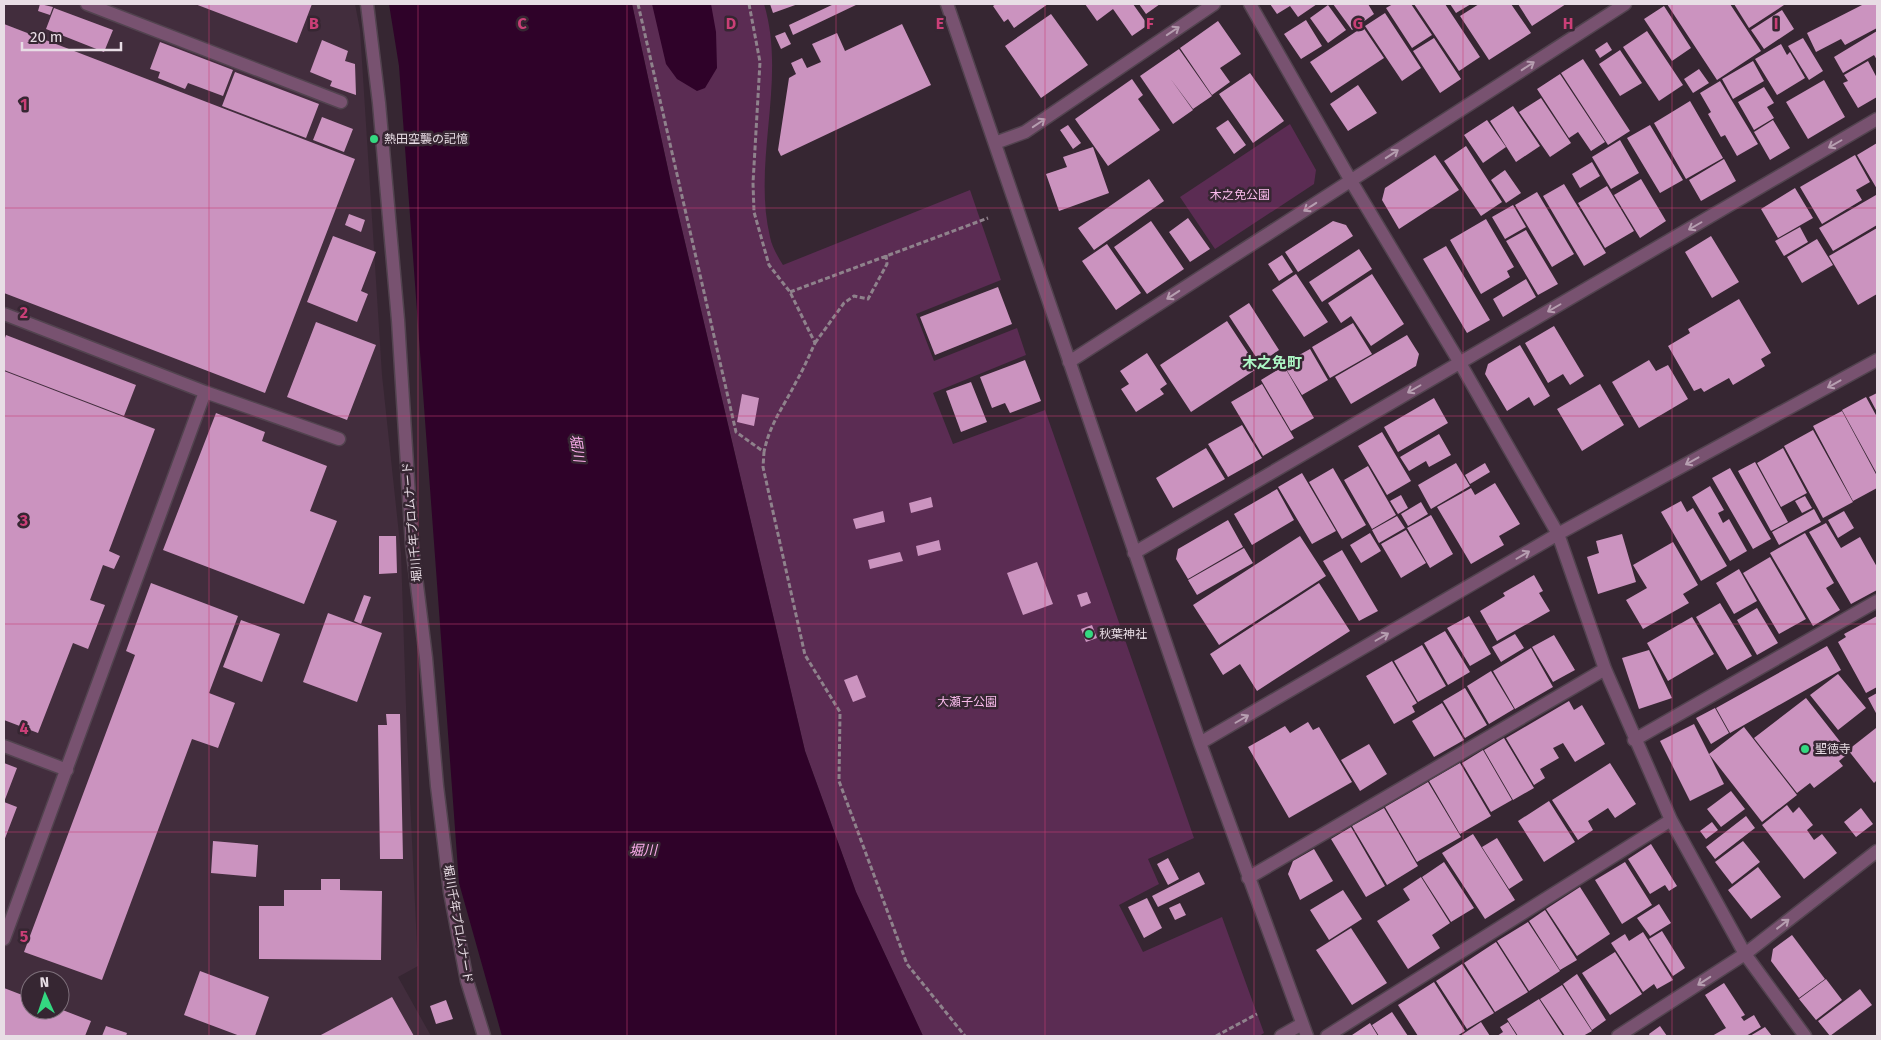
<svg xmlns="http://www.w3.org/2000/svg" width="1881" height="1040" font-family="'Fira Sans','Noto Sans JP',sans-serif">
  <rect width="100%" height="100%" fill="#362632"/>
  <path fill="#422d3d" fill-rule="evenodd" d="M4 4H355L360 30 382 375 401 553 407 737 418 966 398 977 431 1036H4ZM30 980H60V1010H30Z"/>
  <path fill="#5b2c53" d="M632 4H764C787 80 752 161 770 237 772 247 778 257 783 265L970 190 1001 280 916 314 934 361 1017 328 1026 355 933 393 953 444 1045 410 1194 838 1148 859 1159 884 1119 905 1143 952 1222 917 1264 1033 1259 1036H923L856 892 805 751 671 183Z
    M1290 124 1316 170 1314 184 1215 249 1180 197Z"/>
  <path fill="#2f0229" d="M389 4H632L671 183 805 751 856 892 923 1036H502L459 883 399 66Z
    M652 4H711L716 32 717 68 705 88 697 91 677 79 666 64Z"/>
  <path fill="#cb93bf" d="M40 4 53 7 50 15 38 11Z
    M195 4H312L297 43Z
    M770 4H798L773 13Z
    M834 4H858L793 35 789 25Z
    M996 4H1048L1014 28 1008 19 1004 22 993 6Z
    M1085 4H1133L1148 25 1132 36 1113 9 1097 21Z
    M1139 4H1160L1146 14Z
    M1270 4H1317L1298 17 1290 6 1277 14Z
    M1333 4H1368L1374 14 1352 30Z
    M1393 4H1411L1432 35 1412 48 1386 8Z
    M1414 4H1445L1480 57 1459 71Z
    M1450 4H1471L1456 13Z
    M1479 4H1511L1531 33 1489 60 1460 16Z
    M1518 4H1566L1532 26Z
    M1667 4H1730L1761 51 1717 80Z
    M1734 4H1783L1784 5 1749 28Z
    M1864 4H1877V28L1845 45 1841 39 1816 52 1807 33Z
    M1328 5 1346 30 1328 43 1310 18Z
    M1664 6 1691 48 1672 61 1644 19Z
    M54 8 113 30 104 52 46 29Z
    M1782 10 1794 29 1764 49 1751 30Z
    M1385 13 1421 68 1402 81 1365 26Z
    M1051 14 1088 65 1041 98 1005 46Z
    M1306 20 1322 46 1301 59 1284 34Z
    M1218 21 1241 54 1220 68 1230 82 1212 95 1180 48Z
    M4 24 355 159 265 393 4 293Z
    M902 24 931 85 781 156 778 150 789 78 796 74 791 63 802 58 807 68 821 62 812 44 837 33 845 51Z
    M1363 27 1384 58 1331 93 1310 62Z
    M1647 31 1683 85 1659 101 1623 47Z
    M1877 31V60L1874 55 1843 73 1834 57Z
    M785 32 791 44 781 49 775 36Z
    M1434 38 1461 79 1440 93 1413 51Z
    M1803 38 1823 71 1809 80 1788 46Z
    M322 40 348 51 345 61 355 64 356 95 330 86 332 81 310 72Z
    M160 42 233 70 223 96 188 83 185 89 158 78 160 72 150 69Z
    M1607 42 1612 50 1600 58 1595 50Z
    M1781 44 1787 55 1790 52 1805 78 1777 95 1755 59Z
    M1179 49 1212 96 1193 109 1170 78 1193 110 1173 124 1140 76Z
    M1620 50 1642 83 1620 96 1599 64Z
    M1583 59 1630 131 1608 145 1561 73Z
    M1753 61 1764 81 1733 99 1722 79Z
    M1868 61 1877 78V97L1858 108 1843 83 1848 81 1844 75Z
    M1699 69 1709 83 1693 93 1684 79Z
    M235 72 319 104 306 138 222 106Z
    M1250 73 1284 121 1253 143 1219 94Z
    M1560 74 1605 142 1591 151 1578 132 1569 138 1537 89Z
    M1132 79 1143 95 1138 99 1160 130 1108 166 1075 119Z
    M1824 80 1845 117 1808 139 1786 102Z
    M1720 81 1758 144 1737 156 1725 135 1721 137 1708 114 1711 112 1700 93Z
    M1358 85 1377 113 1348 131 1330 104Z
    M1764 87 1774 103 1767 107 1774 118 1754 130 1738 102Z
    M1541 98 1571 143 1550 157 1519 112Z
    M1690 101 1723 158 1686 179 1654 123Z
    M1513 106 1540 146 1516 162 1490 121Z
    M322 117 353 129 344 152 313 140Z
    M1228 120 1246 145 1234 154 1216 128Z
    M1487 120 1506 147 1483 163 1464 135Z
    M1773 120 1790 148 1770 160 1754 132Z
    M1068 125 1081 143 1073 149 1060 130Z
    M1650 125 1683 180 1660 193 1627 138Z
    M1620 140 1639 173 1611 189 1592 157Z
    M1877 143V189L1857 155Z
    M1466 146 1502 202 1481 216 1444 161Z
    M1093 147 1109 193 1059 211 1046 174 1067 167 1063 157Z
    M1435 155 1459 190 1399 229 1382 200 1385 188Z
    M1855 155 1870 182 1856 190 1862 200 1822 224 1800 187Z
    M1724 159 1736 181 1701 201 1689 180Z
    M1592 162 1600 176 1580 188 1572 174Z
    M1505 170 1521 193 1506 203 1491 180Z
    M1149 179 1164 201 1094 250 1078 228Z
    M1641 179 1666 221 1640 238 1614 195Z
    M1564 184 1606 253 1584 266 1543 196Z
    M1607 186 1634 231 1605 248 1578 203Z
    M1795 188 1813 218 1778 238 1761 209Z
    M1537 192 1574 254 1552 267 1515 205Z
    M1876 195 1877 225 1833 251 1819 228Z
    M1513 205 1526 227 1505 239 1492 217Z
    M349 214 365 220 361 232 345 225Z
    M1188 218 1210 249 1190 262 1169 232Z
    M1486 219 1514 267 1507 271 1510 277 1481 294 1450 240Z
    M1151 221 1184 269 1147 294 1114 247Z
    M1333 221 1346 225 1353 236 1298 272 1285 252Z
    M1800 227 1808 242 1784 256 1775 241Z
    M1877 228V294L1858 305 1829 256Z
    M1526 230 1558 284 1538 295 1506 241Z
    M333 236 376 252 361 291 368 294 357 322 307 302Z
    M1711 236 1739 282 1712 298 1685 252Z
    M1817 239 1833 265 1802 283 1787 257Z
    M1107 244 1141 293 1116 310 1082 261Z
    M1446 246 1490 320 1467 333 1423 259Z
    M1359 249 1372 269 1322 302 1309 282Z
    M1282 255 1293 272 1279 281 1268 264Z
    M1296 274 1328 322 1304 337 1272 290Z
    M1372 274 1404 324 1371 346 1351 316 1341 323 1328 303Z
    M1526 279 1536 297 1503 317 1493 299Z
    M998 287 1012 324 935 355 920 317Z
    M1739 299 1771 353 1761 359 1765 366 1733 385 1729 378 1704 392 1701 388 1694 391 1668 346 1690 333 1688 329Z
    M1249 303 1279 350 1260 363 1229 316Z
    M1227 321 1258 368 1191 412 1160 365Z
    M316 322 376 345 347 420 287 397Z
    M1353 323 1372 354 1330 378 1312 347Z
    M1554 326 1584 376 1570 385 1563 374 1548 383 1525 343Z
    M6 335 136 385 124 416 4 370V341Z
    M1407 335 1419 354 1416 366 1351 404 1335 377Z
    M1520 345 1550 396 1534 406 1529 397 1507 411 1485 374 1488 364Z
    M1310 349 1328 380 1302 395 1283 364Z
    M1147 353 1167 384 1160 389 1164 394 1136 412 1121 389 1129 384 1120 371Z
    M1025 360 1041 401 1010 413 1005 403 992 408 980 377Z
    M1649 360 1656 371 1668 365 1688 399 1639 428 1612 382Z
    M1284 366 1314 418 1291 431 1261 380Z
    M4 371 155 429 109 551 120 556 114 569 103 565 90 600 105 605 88 649 73 643 38 733 4 720Z
    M971 382 987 422 961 432 946 391Z
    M1262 384 1294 438 1263 456 1231 402Z
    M1600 384 1624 425 1582 451 1557 409Z
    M1877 393V412L1869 397Z
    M742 394 759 398 754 426 737 422Z
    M1866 397 1877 417V474L1842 410Z
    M1434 398 1448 423 1398 452 1384 427Z
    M1842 411 1877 476V488L1853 501 1813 426Z
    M216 413 265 432 262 441 327 466 310 511 337 521 304 604 163 550Z
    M1242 425 1262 458 1228 477 1208 444Z
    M1813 430 1853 502 1823 518 1784 446Z
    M1382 432 1411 481 1387 495 1358 446Z
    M1439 434 1451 455 1429 467 1426 461 1409 471 1400 457Z
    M1206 448 1225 479 1173 508 1156 478Z
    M1783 448 1807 493 1781 507 1757 463Z
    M1755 462 1788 522 1771 531 1738 471Z
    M1456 463 1470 486 1431 509 1418 485Z
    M1485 463 1490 472 1470 484 1465 475Z
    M1368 466 1396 515 1372 529 1344 480Z
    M1333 468 1366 525 1342 539 1309 482Z
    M1730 468 1771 539 1753 549 1712 478Z
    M1302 473 1336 531 1312 544 1278 487Z
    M1495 483 1520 524 1499 536 1504 545 1471 564 1437 507 1471 488 1475 495Z
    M1710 486 1724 510 1718 513 1723 523 1729 519 1747 551 1730 561 1692 497Z
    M1277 489 1294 520 1252 545 1234 514Z
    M1401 495 1408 508 1398 514 1390 501Z
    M1805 496 1812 508 1802 513 1795 501Z
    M931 497 933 507 911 513 909 503Z
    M1681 501 1687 512 1693 508 1727 566 1701 581 1661 512Z
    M1421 502 1428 514 1408 526 1401 514Z
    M1814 509 1821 522 1779 545 1772 532Z
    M883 511 885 522 856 529 853 519Z
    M1844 511 1854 528 1838 538 1828 520Z
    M1431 515 1453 554 1430 568 1407 528Z
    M1397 516 1405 528 1379 543 1372 530Z
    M1228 520 1243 547 1188 579 1176 559 1178 549Z
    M1826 523 1841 548 1860 537 1877 567V590L1851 604 1809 532Z
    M1406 530 1426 563 1401 578 1381 544Z
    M1370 533 1381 551 1361 563 1350 545Z
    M1805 533 1834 583 1826 588 1840 610 1813 626 1770 553Z
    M1622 534 1636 582 1598 594 1587 557 1599 553 1596 541Z
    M379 536H396L397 573 379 574Z
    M1300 536 1326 576 1219 645 1193 605Z
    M939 540 941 550 918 556 916 546Z
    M1673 542 1698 585 1683 594 1689 603 1643 629 1626 600 1647 588 1633 565Z
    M1244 548 1253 563 1197 595 1188 580Z
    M1342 550 1378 611 1359 621 1323 561Z
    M900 552 903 561 870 569 868 560Z
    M1770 557 1806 619 1779 634 1743 573Z
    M1037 562 1053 604 1023 615 1007 573Z
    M1739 569 1757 601 1734 614 1716 583Z
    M1534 575 1543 591 1539 593 1550 611 1497 641 1480 611 1505 596 1503 593Z
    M151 583 238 616 209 693 235 703 218 748 192 739 102 980 24 952 135 655 126 651Z
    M1319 583 1350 631 1257 691 1240 664 1223 675 1210 654Z
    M1087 592 1091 603 1081 607 1077 595Z
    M364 595 371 597 361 624 354 621Z
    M1720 603 1752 656 1727 670 1696 617Z
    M1757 608 1778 643 1757 655 1737 620Z
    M328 613 382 633 357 702 303 682Z
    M1469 616 1491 654 1470 666 1447 628Z
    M1877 616V687L1866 693 1838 642 1846 637 1844 634Z
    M1692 617 1714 654 1668 681 1647 643Z
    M241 620 280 634 262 682 223 667Z
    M1092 625 1097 638 1086 642 1081 629Z
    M1445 631 1470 672 1448 685 1424 643Z
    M1515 634 1524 648 1501 662 1492 647Z
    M1554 635 1575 670 1553 682 1532 647Z
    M1422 645 1446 686 1418 702 1394 661Z
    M1827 646 1841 670 1730 733 1716 708Z
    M1531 648 1553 687 1515 709 1493 671Z
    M1649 650 1672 698 1639 709 1622 658Z
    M1392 661 1417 703 1412 706 1415 712 1394 724 1366 676Z
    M1491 671 1514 709 1489 724 1467 686Z
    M1838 674 1866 708 1838 730 1810 695Z
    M857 675 866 697 853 702 844 680Z
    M1465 688 1487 725 1465 738 1443 701Z
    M1877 693V715L1868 698Z
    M1806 698 1849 753 1839 761 1843 766 1814 788 1810 783 1797 793 1754 738Z
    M1569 701 1574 710 1582 705 1605 744 1575 762 1563 743 1553 748 1559 758 1540 769 1545 778 1534 785 1506 738Z
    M1442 703 1464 740 1434 757 1412 721Z
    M1715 708 1729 733 1711 744 1696 718Z
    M386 714H400L403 859H380L378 725H387Z
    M1308 722 1313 730 1319 727 1352 782 1289 818 1248 747 1285 726 1290 733Z
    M1694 724 1724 784 1690 801 1660 741Z
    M1744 727 1797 795 1762 822 1709 754Z
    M1876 728 1877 780 1874 783 1848 750Z
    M1504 738 1534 788 1513 800 1484 750Z
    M1369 744 1387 774 1360 791 1341 760Z
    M1483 750 1512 800 1491 812 1462 763Z
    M4 763 17 768 4 802Z
    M1460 763 1491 816 1460 834 1429 781Z
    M1610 763 1636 804 1615 818 1608 808 1588 821 1593 830 1578 840 1552 800Z
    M1428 782 1461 837 1417 862 1385 807Z
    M1731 791 1745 809 1721 827 1707 809Z
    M1549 801 1575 842 1544 862 1518 821Z
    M4 802 17 807 4 841Z
    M1787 805 1793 813 1799 807 1813 825 1807 830 1814 840 1822 834 1837 853 1804 879 1762 825Z
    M1384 808 1418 866 1387 885 1352 826Z
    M1861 808 1873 824 1856 837 1844 822Z
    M1746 816 1755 828 1715 859 1706 847Z
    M1712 822 1718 830 1706 839 1700 831Z
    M1351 827 1385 886 1366 897 1331 839Z
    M1473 834 1515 900 1485 919 1442 853Z
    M1497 838 1523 880 1509 889 1482 847Z
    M213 841 258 845 256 877 211 873Z
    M1743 841 1760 862 1732 884 1715 862Z
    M1651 844 1677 886 1669 891 1665 885 1650 894 1628 859Z
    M1314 849 1333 881 1300 900 1288 874 1293 861Z
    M1168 858 1179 879 1168 885 1157 864Z
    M1444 862 1474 908 1451 922 1422 877Z
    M1625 862 1652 905 1622 924 1595 880Z
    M1758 867 1781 897 1751 919 1728 890Z
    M1199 872 1205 884 1158 907 1152 896Z
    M1421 877 1450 923 1432 935 1440 948 1408 969 1377 921 1410 900 1403 889Z
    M321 879H340V890L382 891 381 960 259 959V906H284V890H321Z
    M1580 887 1610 934 1577 956 1546 909Z
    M1343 890 1362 919 1329 940 1310 910Z
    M1147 898 1162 928 1144 938 1128 907Z
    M1180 903 1186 915 1175 920 1169 908Z
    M1659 904 1671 923 1650 936 1637 918Z
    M1545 910 1577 960 1560 970 1529 921Z
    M1528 922 1560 971 1529 991 1497 941Z
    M1351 928 1387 983 1352 1005 1316 950Z
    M1662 931 1685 968 1673 976 1649 939Z
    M1643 932 1673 980 1657 989 1654 984 1643 992 1611 943 1625 934 1629 941Z
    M1792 935 1825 979 1799 998 1771 961 1773 949Z
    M1496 942 1528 992 1495 1012 1464 963Z
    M1615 952 1642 994 1610 1015 1582 973Z
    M1462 964 1494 1013 1467 1029 1436 981Z
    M200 971 269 997 255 1036H240L184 1015Z
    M1577 974 1606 1020 1592 1030 1563 984Z
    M1826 979 1842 1000 1816 1020 1799 999Z
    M1434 982 1465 1031 1457 1036H1418L1398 1005Z
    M1724 983 1745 1015 1741 1017 1744 1021 1754 1015 1761 1027 1746 1036H1712L1726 1028 1705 995Z
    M1562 985 1592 1031 1583 1036H1565L1540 999Z
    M4 988 30 998V1010L60 1009 91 1021 85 1036H4Z
    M1860 989 1872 1005 1830 1036 1818 1021Z
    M392 997 414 1036H319Z
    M1539 999 1563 1036H1518L1507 1019Z
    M446 1000 453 1019 436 1024 430 1006Z
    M1392 1012 1408 1036H1379L1372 1025Z
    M1481 1022 1490 1036H1460Z
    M1508 1022 1517 1036H1497L1503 1032 1500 1027Z
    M1370 1023 1378 1036H1353L1352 1035Z
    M106 1026 127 1033 126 1036H102Z
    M1660 1026 1667 1036H1650L1649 1034Z
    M1765 1027 1772 1036H1750Z"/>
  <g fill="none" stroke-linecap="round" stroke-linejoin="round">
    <defs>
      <path id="minor" d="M87 4 341 102
        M367 4 379 103 398 320 412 545 426 658 437 786 450 892 467 981 484 1036
        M947 4 1200 743 1307 1036
        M1250 4 1351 181 1460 363 1558 534 1605 669 1671 820 1745 954 1805 1036
        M995 143 1025 132 1214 4
        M4 314 205 392 339 439
        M1069 362 1625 4
        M1134 553 1877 119
        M1634 740 1877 601
        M1200 743 1558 534 1877 360
        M4 746 67 770
        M1248 878 1605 669
        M4 939 205 392
        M1281 1036 1302 1024
        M1327 1036 1671 820
        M1618 1036 1745 954 1877 851"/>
    </defs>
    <use href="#minor" stroke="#52434f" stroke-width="15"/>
    <path stroke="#8f828c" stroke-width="3" stroke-dasharray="5 2.5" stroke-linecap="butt" d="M638 4 736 432 764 452 763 467 805 655 840 712 839 781 907 964 965 1036
      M749 4 760 62 753 183 754 212 769 265 790 292 815 343C809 356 803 370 796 382 783 408 770 423 764 452
      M790 292 988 218
      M815 343 844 303 854 296 868 299 887 264 886 255
      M1216 1036 1257 1014"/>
    <use href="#minor" stroke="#785270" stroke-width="12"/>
  </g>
  <defs><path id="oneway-shaft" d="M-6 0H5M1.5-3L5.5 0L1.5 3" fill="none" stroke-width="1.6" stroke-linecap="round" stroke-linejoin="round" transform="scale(1.25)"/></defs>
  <g stroke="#b69eb0">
    <use href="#oneway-shaft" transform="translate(1173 31) rotate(-34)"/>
    <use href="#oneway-shaft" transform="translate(1528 66) rotate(-33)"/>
    <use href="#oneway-shaft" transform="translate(1039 123) rotate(-34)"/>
    <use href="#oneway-shaft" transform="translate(1835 144) rotate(150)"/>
    <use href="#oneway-shaft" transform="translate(1392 154) rotate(-33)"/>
    <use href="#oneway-shaft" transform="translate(1310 207) rotate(147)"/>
    <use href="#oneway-shaft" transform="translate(1695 226) rotate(150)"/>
    <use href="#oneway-shaft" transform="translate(1173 295) rotate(147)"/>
    <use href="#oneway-shaft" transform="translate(1554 308) rotate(150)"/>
    <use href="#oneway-shaft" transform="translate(1834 384) rotate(151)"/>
    <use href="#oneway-shaft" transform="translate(1414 389) rotate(150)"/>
    <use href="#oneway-shaft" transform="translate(1692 461) rotate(151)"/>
    <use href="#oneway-shaft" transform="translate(1523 555) rotate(-30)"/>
    <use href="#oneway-shaft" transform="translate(1382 637) rotate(-30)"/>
    <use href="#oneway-shaft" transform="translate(1242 719) rotate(-30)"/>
    <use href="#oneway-shaft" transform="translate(1783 924) rotate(-38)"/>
    <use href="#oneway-shaft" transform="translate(1704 981) rotate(147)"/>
  </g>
  <path fill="none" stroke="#ca3f77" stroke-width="1" stroke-opacity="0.55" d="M209 4V1036M418 4V1036M627 4V1036M836 4V1036M1045 4V1036M1254 4V1036M1463 4V1036M1672 4V1036M4 208H1877M4 416H1877M4 624H1877M4 832H1877"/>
  <g fill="#34d881" stroke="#362632" stroke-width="2">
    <circle cx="374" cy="139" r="5"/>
    <circle cx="1089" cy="634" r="5"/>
    <circle cx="1805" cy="749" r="5"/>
  </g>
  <g text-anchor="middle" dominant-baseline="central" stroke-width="5" stroke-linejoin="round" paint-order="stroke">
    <g font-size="12" fill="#e8dde5" stroke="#362632" text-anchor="start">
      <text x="384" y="139">熱田空襲の記憶</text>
      <text x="1099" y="634">秋葉神社</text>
      <text x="1815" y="749">聖徳寺</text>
    </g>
    <g font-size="12" fill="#fbbced" stroke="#362632">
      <text x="1240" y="195">木之免公園</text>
      <text x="967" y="702">大瀬子公園</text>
    </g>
    <g font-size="12" fill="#e8dde5" stroke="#362632">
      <text transform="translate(412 522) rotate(-95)">堀川千年プロムナード</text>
      <text transform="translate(458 924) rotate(80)">堀川千年プロムナード</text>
    </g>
    <g font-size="14" font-style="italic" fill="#fbadeb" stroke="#362632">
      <text transform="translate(577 448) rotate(81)">堀川</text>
      <text x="643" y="850">堀川</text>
    </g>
    <g font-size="15" font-weight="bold" fill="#adf7c5" stroke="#362632">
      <text x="1272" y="363">木之免町</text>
    </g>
  </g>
  <g font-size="16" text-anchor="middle" font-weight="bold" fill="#ca3f77" stroke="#362632" stroke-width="5" stroke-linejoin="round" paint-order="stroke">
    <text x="314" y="29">B</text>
    <text x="522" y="29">C</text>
    <text x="731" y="29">D</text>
    <text x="940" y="29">E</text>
    <text x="1150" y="29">F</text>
    <text x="1358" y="29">G</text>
    <text x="1568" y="29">H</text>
    <text x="1776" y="29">I</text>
    <text x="24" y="110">1</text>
    <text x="24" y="318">2</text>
    <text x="24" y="526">3</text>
    <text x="24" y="734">4</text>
    <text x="24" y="942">5</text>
  </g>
  <rect width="1881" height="1040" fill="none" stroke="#e8dde5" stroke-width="10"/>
  <g transform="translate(45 995) rotate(357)"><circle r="24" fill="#362632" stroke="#7d6f7a"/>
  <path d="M0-4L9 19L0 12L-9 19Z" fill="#34d881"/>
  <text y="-8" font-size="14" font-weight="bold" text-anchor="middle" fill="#e8dde5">N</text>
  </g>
  <path d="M22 42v8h99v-8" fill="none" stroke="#e8dde5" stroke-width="2.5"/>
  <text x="30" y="42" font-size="15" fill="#e8dde5" stroke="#362632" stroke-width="4" paint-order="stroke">20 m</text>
</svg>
